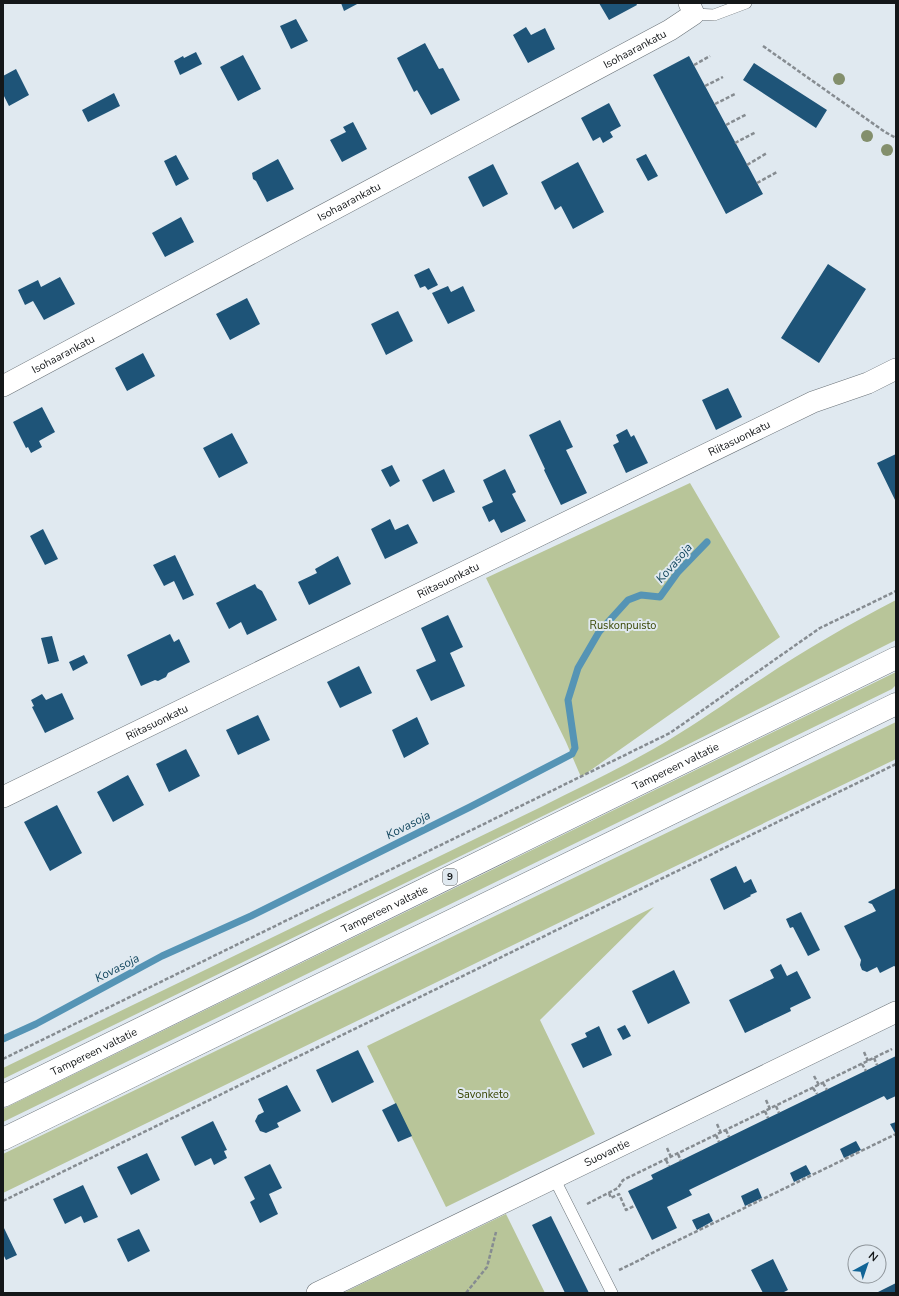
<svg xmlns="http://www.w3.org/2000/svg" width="899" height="1296" font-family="'Nunito Sans',sans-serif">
  <rect width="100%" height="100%" fill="#e0e9f0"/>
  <path fill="#b8c599" d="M690 483 780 637 581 777 566 742 486 578Z
    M896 600V640L625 776 3 1079V1068L541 807C588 783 636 761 680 733 708 716 735 696 763 678 806 649 850 624 896 600Z
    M896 672V685L892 689 3 1122V1109Z
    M896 722V759L3 1193V1154Z
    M654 907 540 1020 595 1134 446 1207 367 1046Z
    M506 1214 545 1293H343Z"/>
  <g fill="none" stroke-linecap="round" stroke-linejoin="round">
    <path stroke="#5594b5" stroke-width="7" d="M3 1039 36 1024 162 956 251 916 470 807 572 754 575 748 568 700 578 668 599 632 628 600 641 595 660 597 678 572 707 542"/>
  </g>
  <path fill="#1e5478" d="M341 3H359L344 11Z
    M599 3H636L637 5 609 20Z
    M296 19 308 41 291 49 280 26Z
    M526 27 531 35 545 28 555 49 528 63 513 35Z
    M425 43 439 69 443 68 460 100 431 115 417 90 414 92 397 58Z
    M196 52 202 64 180 75 174 61 183 56 184 58Z
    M243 55 261 89 238 101 220 67Z
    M689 56 763 194 726 214 653 75Z
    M754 63 827 110 816 128 743 80Z
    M16 69 29 95 9 106 3 94V76Z
    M114 93 120 106 88 122 82 110Z
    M609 103 621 126 610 132 613 137 603 143 600 137 593 141 581 118Z
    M353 122 367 149 342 162 330 140 346 132 343 127Z
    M646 154 658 176 648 181 636 159Z
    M176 155 189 179 176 186 164 161Z
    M278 159 294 189 267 202 256 181 253 179 252 173Z
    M578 162 604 212 573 229 561 206 555 210 541 182Z
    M493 164 508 194 483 207 468 177Z
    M181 217 194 242 165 257 152 233Z
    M828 264 866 289 819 363 781 338Z
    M429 268 438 285 428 290 425 286 420 288 414 275Z
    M60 277 75 304 44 320 33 301 25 305 18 290 38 280 41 287Z
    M448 286 451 292 463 286 475 311 448 324 432 293Z
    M247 298 260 324 230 340 216 314Z
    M398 311 413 341 386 355 371 324Z
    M143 353 155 376 127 391 115 368Z
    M728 388 742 417 716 430 702 400Z
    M42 407 55 432 39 441 42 447 31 453 28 447 26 448 13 422Z
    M560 420 573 447 566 450 587 493 561 505 544 470 545 469 529 435Z
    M627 429 631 437 634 435 648 463 626 473 613 445 619 442 616 435Z
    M232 433 248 463 219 478 203 448Z
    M896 454V502L877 463Z
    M392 465 400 481 390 487 381 470Z
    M444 469 455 492 433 502 422 480Z
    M505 469 516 492 512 494 526 521 501 533 494 519 489 522 482 507 493 502 483 480Z
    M390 519 395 530 408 524 418 543 385 559 371 529Z
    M43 529 58 559 45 565 30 536Z
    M175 555 194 595 183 600 174 581 164 586 153 565Z
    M338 556 351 584 309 605 298 582 317 573 315 569Z
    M255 584 257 588 262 591 277 620 247 635 241 622 229 629 216 603Z
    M448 615 463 647 450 653 465 686 431 701 416 670 436 661 421 628Z
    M170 634 174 642 179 639 190 662 168 673 166 677 158 681 155 680 141 686 127 655Z
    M52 636 59 661 48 664 41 638Z
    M84 655 88 663 73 671 69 662Z
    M359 666 372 693 340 708 327 682Z
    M62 693 74 719 45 733 32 707 34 706 31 700 42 694 46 700Z
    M258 715 270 740 238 755 226 730Z
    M417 717 429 744 404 758 392 730Z
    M186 749 200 776 169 792 156 764Z
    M128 775 144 805 113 822 97 792Z
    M57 805 82 853 50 871 24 822Z
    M736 866 744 883 751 879 757 892 750 895 751 896 724 910 710 879Z
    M896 888V967L894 966 880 973 877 967 867 972 862 970 860 965 861 960 844 926 876 911 872 904 869 903 868 902Z
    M801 912 820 950 808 956 793 927 790 928 786 919Z
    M781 964 787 976 797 971 811 998 790 1008 791 1011 745 1033 729 1000 774 978 770 970Z
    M674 970 690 1003 648 1024 632 991Z
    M625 1025 631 1036 623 1040 617 1029Z
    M599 1026 612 1055 583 1068 571 1044 587 1037 585 1033Z
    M358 1050 374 1082 332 1103 316 1070Z
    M896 1056V1096L887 1100 884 1096 689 1190 692 1195 667 1207 677 1228 652 1240 628 1191 653 1179 651 1175Z
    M287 1085 301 1111 277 1123 279 1127 266 1133 260 1131 255 1121 258 1115 264 1112 258 1099Z
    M396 1103 412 1136 398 1142 382 1110Z
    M213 1121 227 1150 224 1151 227 1158 214 1165 211 1158 195 1166 181 1137Z
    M896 1122V1132L895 1133 890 1124Z
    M856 1141 861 1150 844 1158 840 1149Z
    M147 1153 160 1180 131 1195 117 1167Z
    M270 1164 282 1188 269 1194 278 1214 260 1223 250 1202 255 1199 244 1177Z
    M806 1165 811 1174 794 1182 790 1173Z
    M83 1185 98 1217 84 1223 81 1216 65 1224 53 1199Z
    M758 1188 762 1198 745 1206 741 1196Z
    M709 1213 713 1221 697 1230 692 1220Z
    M551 1216 589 1293H565L532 1225Z
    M3 1226 17 1255 6 1260 3 1254Z
    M139 1229 150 1251 128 1262 117 1239Z
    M773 1259 788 1290 782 1293H763L751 1270Z
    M896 1283V1293H876Z"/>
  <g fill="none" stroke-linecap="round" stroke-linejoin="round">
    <defs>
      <path id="lane" d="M694 14 714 15 746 3
        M554 1178 612 1293"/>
      <g id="street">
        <path id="s1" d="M3 386 670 30 694 14 689 3"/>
        <path id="s2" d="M3 797 813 402 868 383 896 369"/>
        <path id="s3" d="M317 1293 896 1012"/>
      </g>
      <g id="highway">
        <path id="s4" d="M3 1096 896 658"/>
        <path d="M3 1139 896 704"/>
      </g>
    </defs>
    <use href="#lane" stroke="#6a7278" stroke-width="12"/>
    <use href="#street" stroke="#6a7278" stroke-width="22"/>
    <use href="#highway" stroke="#6a7278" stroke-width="23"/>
    <path stroke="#868c91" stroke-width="2.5" stroke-dasharray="4 2" stroke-linecap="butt" d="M763 46 885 132 896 138
      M694 65 710 56
      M705 86 723 77
      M715 104 735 94
      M726 125 747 114
      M735 143 756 132
      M747 165 767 153
      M757 183 777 172
      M864 1052 868 1061
      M874 1058 877 1065
      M3 1059 670 733 820 628 896 591
      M862 1064 866 1071
      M814 1076 819 1085
      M823 1083 827 1090
      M813 1088 817 1094
      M766 1100 770 1109
      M776 1106 779 1113
      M765 1111 768 1118
      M717 1124 721 1133
      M726 1130 729 1137
      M716 1135 719 1142
      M667 1148 671 1157
      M678 1154 681 1161
      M666 1160 669 1166
      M609 1193 611 1198 619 1194 626 1210 634 1206
      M3 1201 896 764
      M587 1204 618 1188 623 1180 892 1049
      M619 1270 644 1258 646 1256 896 1134
      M466 1293 487 1267 496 1232"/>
    <use href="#lane" stroke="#fff" stroke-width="11"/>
    <use href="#street" stroke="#fff" stroke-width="21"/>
    <use href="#highway" stroke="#fff" stroke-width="22"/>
  </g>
  <g fill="#838f6c">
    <circle cx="839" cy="79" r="6"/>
    <circle cx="867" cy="136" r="6"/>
    <circle cx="887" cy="150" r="6"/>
  </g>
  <g text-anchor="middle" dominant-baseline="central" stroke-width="4" stroke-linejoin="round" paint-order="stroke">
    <rect fill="#e0e9f0" stroke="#51565a" stroke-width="1" x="443" y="869" width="14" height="16" rx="3"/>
    <g font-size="10" font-weight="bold" fill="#141719">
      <text x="450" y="877">9</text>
    </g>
    <g font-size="11" fill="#141719" stroke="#e0e9f0">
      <text stroke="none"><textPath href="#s1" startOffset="716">Isohaarankatu</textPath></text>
      <text stroke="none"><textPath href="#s1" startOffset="392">Isohaarankatu</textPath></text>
      <text stroke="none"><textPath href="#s1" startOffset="68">Isohaarankatu</textPath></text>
      <text stroke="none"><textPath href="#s2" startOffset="819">Riitasuonkatu</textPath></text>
      <text stroke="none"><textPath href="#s2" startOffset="495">Riitasuonkatu</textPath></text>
      <text stroke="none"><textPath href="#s2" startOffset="171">Riitasuonkatu</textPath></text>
      <text stroke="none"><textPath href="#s4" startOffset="749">Tampereen valtatie</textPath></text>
      <text stroke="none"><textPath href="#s4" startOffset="425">Tampereen valtatie</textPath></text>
      <text stroke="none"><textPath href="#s4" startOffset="101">Tampereen valtatie</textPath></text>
      <text stroke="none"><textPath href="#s3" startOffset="322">Suovantie</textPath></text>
    </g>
    <g font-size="11" fill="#374500" stroke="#e0e9f0">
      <text x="623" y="625">Ruskonpuisto</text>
      <text x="483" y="1094">Savonketo</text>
    </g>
    <g font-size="12" font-style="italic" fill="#12465e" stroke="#e0e9f0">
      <text transform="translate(674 563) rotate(-49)">Kovasoja</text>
      <text transform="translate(408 825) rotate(-27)">Kovasoja</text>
      <text transform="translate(117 968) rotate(-27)">Kovasoja</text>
    </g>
  </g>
  <rect width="899" height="1296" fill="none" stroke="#141719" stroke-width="8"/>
  <g transform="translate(867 1264) rotate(40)"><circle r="19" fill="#e0e9f0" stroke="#8e959a"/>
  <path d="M0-3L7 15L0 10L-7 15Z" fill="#106496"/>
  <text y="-6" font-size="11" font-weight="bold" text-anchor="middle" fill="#141719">N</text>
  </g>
</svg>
